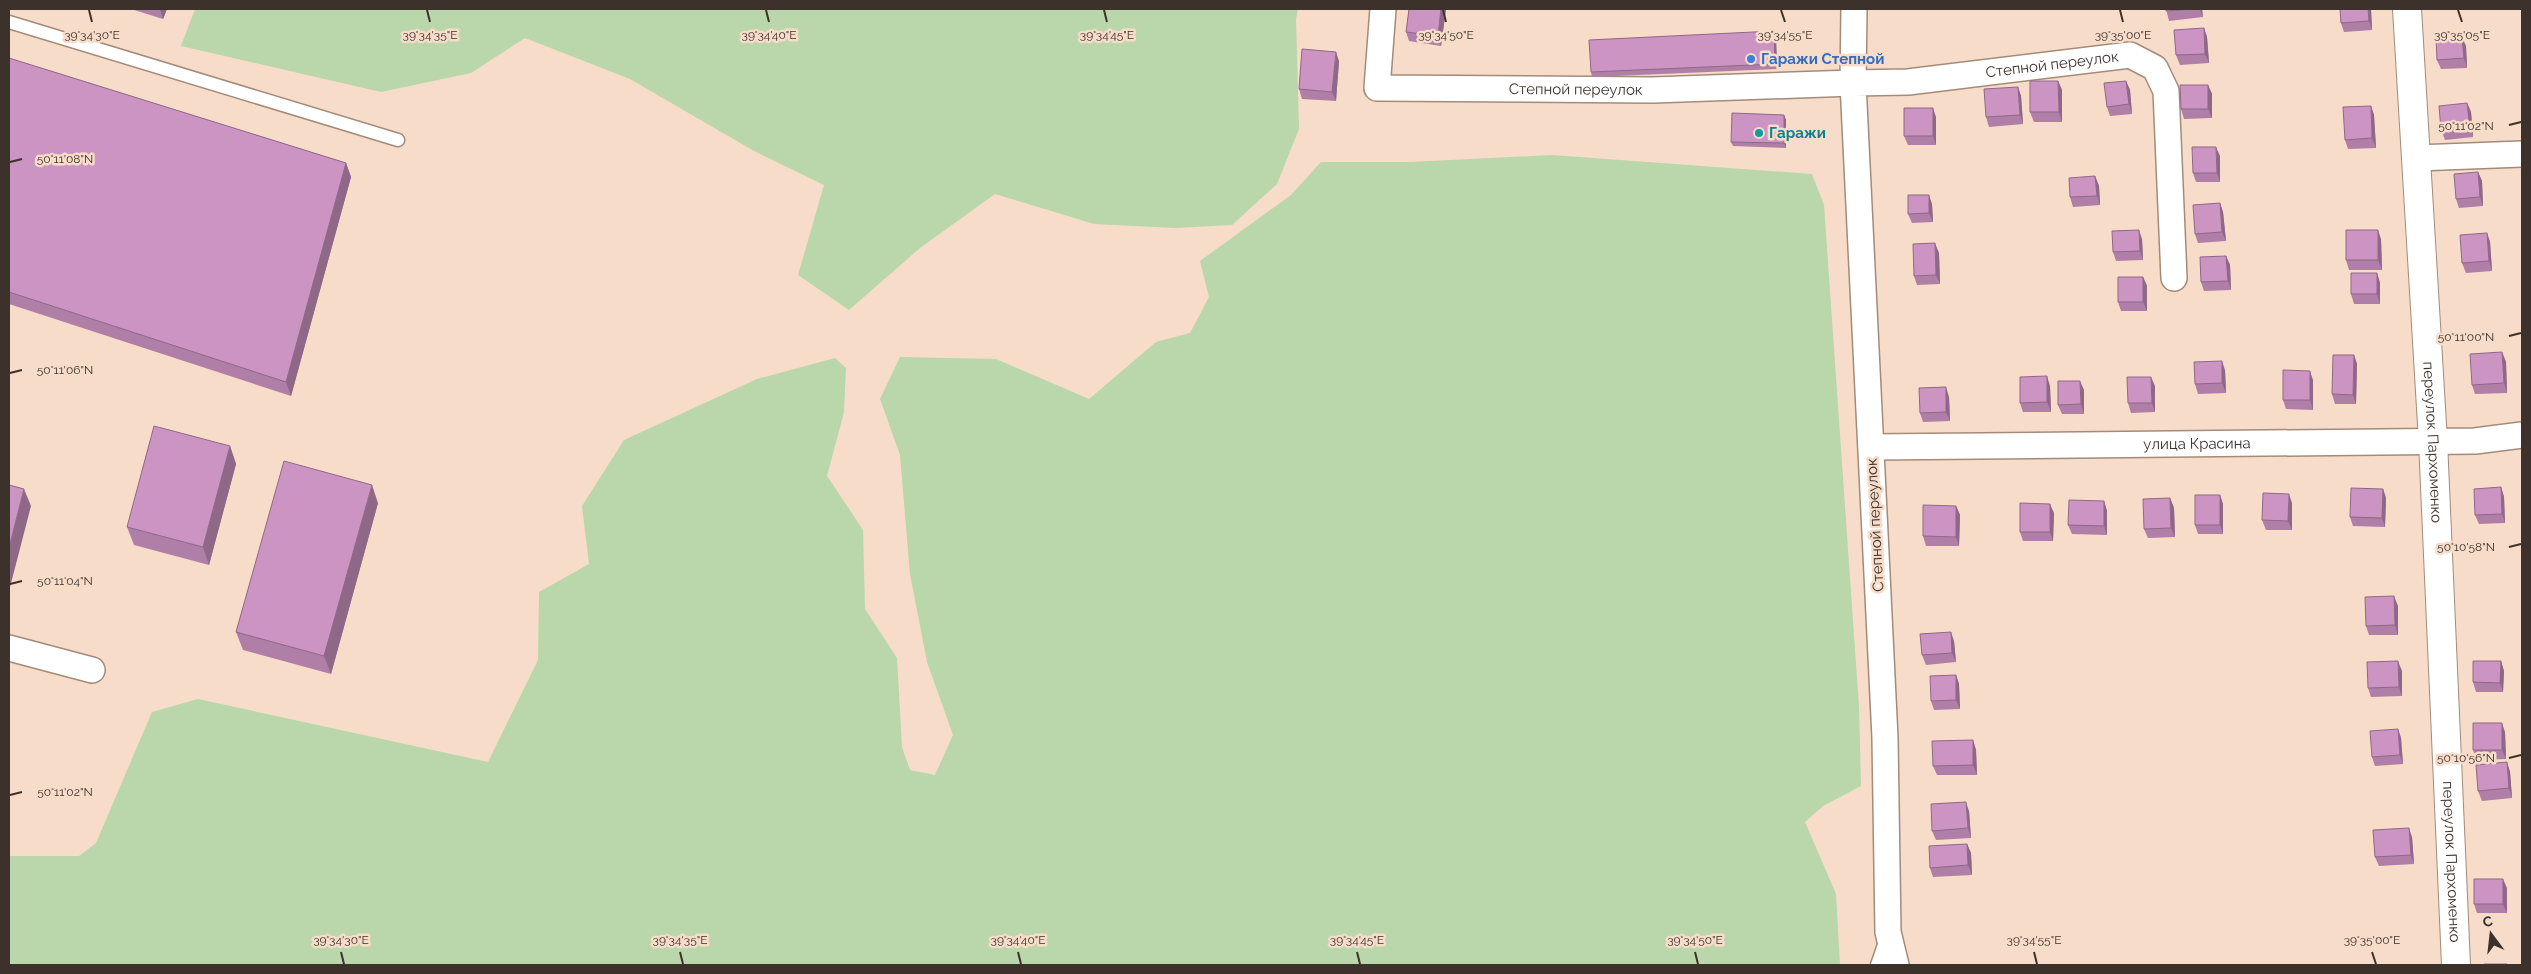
<svg xmlns="http://www.w3.org/2000/svg" width="2531" height="974" font-family="Raleway,sans-serif">
  <rect width="100%" height="100%" fill="#f7dcc9"/>
  <path fill="#bad6ab" d="M195 9H1298L1296 19 1299 129 1277 184 1232 225 1175 228 1094 224 995 194 920 248 849 310 798 275 824 185 754 151 630 79 525 38 471 73 381 92 181 46Z
    M1552 155 1812 174 1824 205 1859 707 1861 786 1823 806 1805 822 1836 894 1840 965H9V856H79L96 843 152 712 198 699 488 762 538 660 539 592 589 564 582 506 624 440 757 379 835 358 846 368 844 412 827 476 863 530 865 609 897 658 902 747 910 770 935 775 953 735 927 662 910 574 900 455 880 399 900 357 996 359 1089 399 1156 342 1190 333 1209 297 1200 261 1291 195 1321 162H1410Z"/>
  <g fill="none" stroke-linecap="round" stroke-linejoin="round">
    <defs>
      <path id="lane" d="M9 22 398 140
        M1877 965 1886 939"/>
      <g id="street">
        <path id="s1" d="M1383 9 1377 88 1653 90 1853 83 1854 9"/>
        <path d="M2417 158 2522 154"/>
        <path id="s2" d="M1872 447 2475 441 2522 435"/>
        <path d="M9 648 92 670"/>
        <path id="s3" d="M1896 965 1888 932 1885 738 1853 83 1908 82 2130 55 2155 68 2166 91 2174 278"/>
      </g>
      <g id="secondary">
        <path id="s4" d="M2407 9 2433 441 2456 965"/>
      </g>
    </defs>
    <use href="#lane" stroke="#a48b79" stroke-width="15"/>
    <use href="#street" stroke="#a48b79" stroke-width="28"/>
    <use href="#secondary" stroke="#a48b79" stroke-width="30"/>
    <use href="#lane" stroke="#fff" stroke-width="12"/>
    <use href="#street" stroke="#fff" stroke-width="25"/>
    <use href="#secondary" stroke="#fff" stroke-width="28"/>
  </g>
  <path fill="#af7fa7" d="M131 9H167L163 19Z
    M1409 9H1446L1441 46 1409 41 1406 32Z
    M2166 9H2202L2203 17 2169 21Z
    M2340 9H2371L2372 30 2344 32 2341 23Z
    M2204 28 2207 37 2209 63 2180 65 2176 55Z
    M1776 36 1777 69 1592 77 1591 72Z
    M2466 46 2467 68 2441 69 2437 60Z
    M9 58 346 163 351 177 291 396 9 304Z
    M1339 61 1336 101 1302 99 1299 89Z
    M2058 81 2062 90V122H2034L2030 112Z
    M2126 81 2130 90 2132 114 2110 116 2107 107Z
    M2208 85 2212 94V118L2184 119 2181 109Z
    M2018 87 2021 96 2023 124 1989 127 1986 117Z
    M2467 103 2471 112 2473 137 2445 140 2441 130Z
    M2371 106 2374 115 2376 148 2348 149 2345 140Z
    M1784 115 1786 120V148L1733 146 1731 142Z
    M1936 117V145H1908L1904 136Z
    M2220 156V182H2196L2193 173Z
    M2478 172 2482 181 2483 206 2459 208 2456 199Z
    M2095 176 2099 186 2100 205 2073 207 2070 197Z
    M2220 203 2223 212 2226 241 2198 243 2195 234Z
    M1932 204 1933 222 1912 223 1908 214Z
    M2487 233 2490 242 2492 271 2466 273 2462 263Z
    M2142 239 2143 260 2116 261 2113 252Z
    M2381 239 2382 270H2349L2346 260Z
    M1939 253 1940 284 1917 285 1914 276Z
    M2226 256 2230 265 2231 290 2204 291 2201 282Z
    M2377 273 2380 283V304H2354L2351 294Z
    M2143 277 2147 286V311H2121L2118 302Z
    M2502 352 2506 362 2507 393 2475 394 2472 385Z
    M2354 355 2357 364 2356 404H2335L2332 394Z
    M2225 370 2226 393 2198 394 2195 384Z
    M2313 380V410L2286 409 2283 400Z
    M2050 386 2051 412H2023L2020 403Z
    M2155 386V412L2131 413 2128 403Z
    M2084 390V414H2062L2058 405Z
    M1949 397 1950 421 1923 422 1920 413Z
    M230 446 236 464 209 565 134 545 127 527Z
    M2501 487 2504 497 2505 523 2479 524 2475 515Z
    M2383 489 2386 498 2385 527 2353 526 2350 517Z
    M2220 495 2223 504V534H2198L2195 525Z
    M2170 498 2174 508 2175 537 2148 538 2144 529Z
    M2104 501 2107 511V535L2072 534 2068 525Z
    M378 503 331 674 243 650 236 632Z
    M2292 503V530H2266L2262 520Z
    M1956 506 1960 515 1959 546H1926L1923 536Z
    M2054 513 2053 541H2023L2020 532Z
    M2398 606V635H2369L2366 626Z
    M1954 641 1956 662 1926 665 1922 655Z
    M2501 661 2504 671 2503 692H2476L2473 682Z
    M2402 671V696L2371 697 2368 688Z
    M1956 675 1959 684 1960 709 1934 710 1931 701Z
    M2398 729 2401 738 2403 764 2375 766 2372 757Z
    M2505 732 2506 759 2477 760 2473 750Z
    M1973 740 1976 750 1977 775H1937L1933 766Z
    M2507 762 2510 772 2512 798 2482 801 2478 791Z
    M1969 811 1971 838 1936 840 1932 831Z
    M2412 837 2414 864 2379 866 2375 857Z
    M1967 844 1971 853 1972 875 1933 877 1930 868Z
    M2507 888V913H2477L2474 904Z"/>
  <path fill="#8f6888" d="M160 9H167L163 19Z
    M1441 9H1446L1441 46 1438 36Z
    M2200 9H2202L2203 17Z
    M2368 9H2371L2372 30 2369 21Z
    M2204 28 2207 37 2209 63 2205 54Z
    M1774 31 1776 36 1777 69 1775 64Z
    M2462 37 2466 46 2467 68 2464 58Z
    M1336 52 1339 61 1336 101 1332 92Z
    M2058 81 2062 90V122L2059 112Z
    M2126 81 2130 90 2132 114 2129 104Z
    M2208 85 2212 94V118L2208 109Z
    M2018 87 2021 96 2023 124 2020 115Z
    M2467 103 2471 112 2473 137 2470 127Z
    M2371 106 2374 115 2376 148 2372 138Z
    M1933 108 1936 117V145L1933 136Z
    M1784 115 1786 120V148L1784 143Z
    M2216 147 2220 156V182L2217 173Z
    M346 163 351 177 291 396 286 382Z
    M2478 172 2482 181 2483 206 2480 197Z
    M2095 176 2099 186 2100 205 2097 196Z
    M1929 195 1932 204 1933 222 1929 213Z
    M2220 203 2223 212 2226 241 2222 232Z
    M2139 230 2142 239 2143 260 2140 251Z
    M2378 230 2381 239 2382 270 2378 260Z
    M2487 233 2490 242 2492 271 2489 261Z
    M1935 243 1939 253 1940 284 1936 275Z
    M2226 256 2230 265 2231 290 2228 281Z
    M2377 273 2380 283V304L2377 294Z
    M2143 277 2147 286V311L2143 302Z
    M2502 352 2506 362 2507 393 2504 383Z
    M2354 355 2357 364 2356 404 2353 395Z
    M2222 361 2225 370 2226 393 2222 383Z
    M2310 371 2313 380V410L2310 400Z
    M2047 376 2050 386 2051 412 2047 402Z
    M2151 377 2155 386V412L2152 403Z
    M2080 381 2084 390V414L2081 404Z
    M1946 387 1949 397 1950 421 1946 412Z
    M230 446 236 464 209 565 203 547Z
    M372 485 378 503 331 674 324 656Z
    M2501 487 2504 497 2505 523 2502 514Z
    M24 489 31 506 9 591V548Z
    M2383 489 2386 498 2385 527 2382 518Z
    M2289 494 2292 503V530L2288 521Z
    M2220 495 2223 504V534L2220 525Z
    M2170 498 2174 508 2175 537 2171 528Z
    M2104 501 2107 511V535L2104 526Z
    M2050 504 2054 513 2053 541 2050 532Z
    M1956 506 1960 515 1959 546 1956 537Z
    M2394 596 2398 606V635L2395 625Z
    M1951 632 1954 641 1956 662 1952 653Z
    M2398 661 2402 671V696L2399 687Z
    M2501 661 2504 671 2503 692 2500 683Z
    M1956 675 1959 684 1960 709 1956 700Z
    M2502 723 2505 732 2506 759 2502 750Z
    M2398 729 2401 738 2403 764 2400 755Z
    M1973 740 1976 750 1977 775 1973 765Z
    M2507 762 2510 772 2512 798 2509 788Z
    M1966 802 1969 811 1971 838 1968 828Z
    M2409 828 2412 837 2414 864 2411 855Z
    M1967 844 1971 853 1972 875 1968 865Z
    M2503 879 2507 888V913L2503 904Z"/>
  <path fill="#cc94c2" stroke="#8f6888" d="M1409 9H1441L1438 36 1406 32Z
    M2166 9H2192L2166 11Z
    M2340 9H2368L2369 21 2341 23Z
    M2204 28 2205 54 2176 55 2174 30Z
    M1774 31 1775 64 1591 72 1589 40Z
    M2462 37 2464 58 2437 60 2436 39Z
    M1302 49 1336 52 1332 92 1299 89Z
    M9 58 346 163 286 382 9 292Z
    M2030 81H2058L2059 112H2030Z
    M2126 81 2129 104 2107 107 2104 83Z
    M2180 85H2208V109H2181Z
    M2018 87 2020 115 1986 117 1984 89Z
    M2467 103 2470 127 2441 130 2439 106Z
    M2371 106 2372 138 2345 140 2343 107Z
    M1904 108H1933V136H1904Z
    M1732 113 1784 115V143L1731 142Z
    M2192 147H2216L2217 173H2193Z
    M2478 172 2480 197 2456 199 2454 174Z
    M2095 176 2097 196 2070 197 2069 178Z
    M1908 195H1929V213L1908 214Z
    M2220 203 2222 232 2195 234 2193 205Z
    M2139 230 2140 251 2113 252 2112 231Z
    M2346 230H2378V260H2346Z
    M2487 233 2489 261 2462 263 2460 235Z
    M1935 243 1936 275 1914 276 1913 244Z
    M2226 256 2228 281 2201 282 2200 257Z
    M2351 273H2377V294H2351Z
    M2118 277H2143V302H2118Z
    M2502 352 2504 383 2472 385 2470 354Z
    M2333 355H2354L2353 395 2332 394Z
    M2222 361V383L2195 384 2194 362Z
    M2283 370 2310 371V400H2283Z
    M2047 376V402L2020 403V377Z
    M2127 377H2151L2152 403H2128Z
    M2058 381H2080L2081 404 2058 405Z
    M1946 387V412L1920 413 1919 388Z
    M154 426 230 446 203 547 127 527Z
    M284 461 372 485 324 656 236 632Z
    M9 485 24 489 9 548Z
    M2501 487 2502 514 2475 515 2474 489Z
    M2351 488 2383 489 2382 518 2350 517Z
    M2263 493 2289 494 2288 521 2262 520Z
    M2195 495H2220V525H2195Z
    M2170 498 2171 528 2144 529 2143 499Z
    M2069 500 2104 501V526L2068 525Z
    M2020 503 2050 504V532H2020Z
    M1923 505 1956 506V537L1923 536Z
    M2394 596 2395 625 2366 626 2365 597Z
    M1951 632 1952 653 1922 655 1920 634Z
    M2398 661 2399 687 2368 688 2367 662Z
    M2473 661H2501L2500 683 2473 682Z
    M1956 675V700L1931 701 1930 676Z
    M2473 723H2502V750H2473Z
    M2398 729 2400 755 2372 757 2370 731Z
    M1973 740V765L1933 766 1932 741Z
    M2507 762 2509 788 2478 791 2476 765Z
    M1966 802 1968 828 1932 831 1931 804Z
    M2409 828 2411 855 2375 857 2373 830Z
    M1967 844 1968 865 1930 868 1929 846Z
    M2474 879H2503V904H2474Z
    M2484 964H2507V965H2484Z"/>
  <path fill="none" stroke="#3d322b" stroke-width="2" d="M89 10 92 22M427 10 430 22M766 10 769 22M1104 10 1107 22M1443 10 1446 22M1781 10 1785 22M2120 10 2123 22M2458 10 2462 22M2509 125 2521 122M10 162 22 159M2509 336 2521 333M10 373 22 370M2509 547 2521 544M10 584 22 581M2509 758 2521 755M10 795 22 792M341 952 344 964M680 952 683 964M1018 952 1021 964M1357 952 1360 964M1695 952 1698 964M2034 952 2037 964M2372 952 2376 964"/>
  <circle fill="#3f7fe0" stroke="#f7dcc9" stroke-width="2" cx="1751" cy="59" r="5"/>
  <circle fill="#0f9aa8" stroke="#f7dcc9" stroke-width="2" cx="1759" cy="133" r="5"/>
  <g text-anchor="middle" dominant-baseline="central" stroke-width="5" stroke-linejoin="round" paint-order="stroke">
    <g font-size="15" font-weight="bold" fill="#366cbe" stroke="#f7dcc9" text-anchor="start">
      <text x="1761" y="59">Гаражи Степной</text>
    </g>
    <g font-size="15" fill="#3d322b" stroke="#f7dcc9">
      <text stroke="none"><textPath href="#s3" startOffset="1084">Степной переулок</textPath></text>
      <text stroke="none"><textPath href="#s1" startOffset="278">Степной переулок</textPath></text>
      <text stroke="none"><textPath href="#s4" startOffset="434">переулок Пархоменко</textPath></text>
      <text stroke="none"><textPath href="#s2" startOffset="325">улица Красина</textPath></text>
      <text transform="translate(1875 525) rotate(-93)">Степной переулок</text>
      <text stroke="none"><textPath href="#s4" startOffset="854">переулок Пархоменко</textPath></text>
    </g>
    <g font-size="15" font-weight="bold" fill="#0d838f" stroke="#f7dcc9" text-anchor="start">
      <text x="1769" y="133">Гаражи</text>
    </g>
  </g>
  <g font-size="12" text-anchor="middle" fill="#3d322b" stroke="#f7dcc9" stroke-width="5" stroke-linejoin="round" paint-order="stroke">
    <text x="92" y="39">39°34'30"E</text>
    <text x="430" y="39">39°34'35"E</text>
    <text x="769" y="39">39°34'40"E</text>
    <text x="1107" y="39">39°34'45"E</text>
    <text x="1446" y="39">39°34'50"E</text>
    <text x="1785" y="39">39°34'55"E</text>
    <text x="2123" y="39">39°35'00"E</text>
    <text x="2462" y="39">39°35'05"E</text>
    <text x="2466" y="130">50°11'02"N</text>
    <text x="65" y="163">50°11'08"N</text>
    <text x="2466" y="341">50°11'00"N</text>
    <text x="65" y="374">50°11'06"N</text>
    <text x="2466" y="551">50°10'58"N</text>
    <text x="65" y="585">50°11'04"N</text>
    <text x="2466" y="762">50°10'56"N</text>
    <text x="65" y="796">50°11'02"N</text>
    <text x="341" y="944">39°34'30"E</text>
    <text x="680" y="944">39°34'35"E</text>
    <text x="1018" y="944">39°34'40"E</text>
    <text x="1357" y="944">39°34'45"E</text>
    <text x="1695" y="944">39°34'50"E</text>
    <text x="2034" y="944">39°34'55"E</text>
    <text x="2372" y="944">39°35'00"E</text>
  </g>
  <rect width="2531" height="974" fill="none" stroke="#3d322b" stroke-width="20"/>
  <g transform="translate(2491 934) rotate(345)" stroke="#f7dcc9" stroke-width="4" paint-order="stroke">
  <path d="M0-4L9 19L0 12L-9 19Z" fill="#3d322b"/>
  <text y="-8" font-size="14" font-weight="bold" text-anchor="middle" fill="#3d322b">С</text>
  </g>
</svg>
